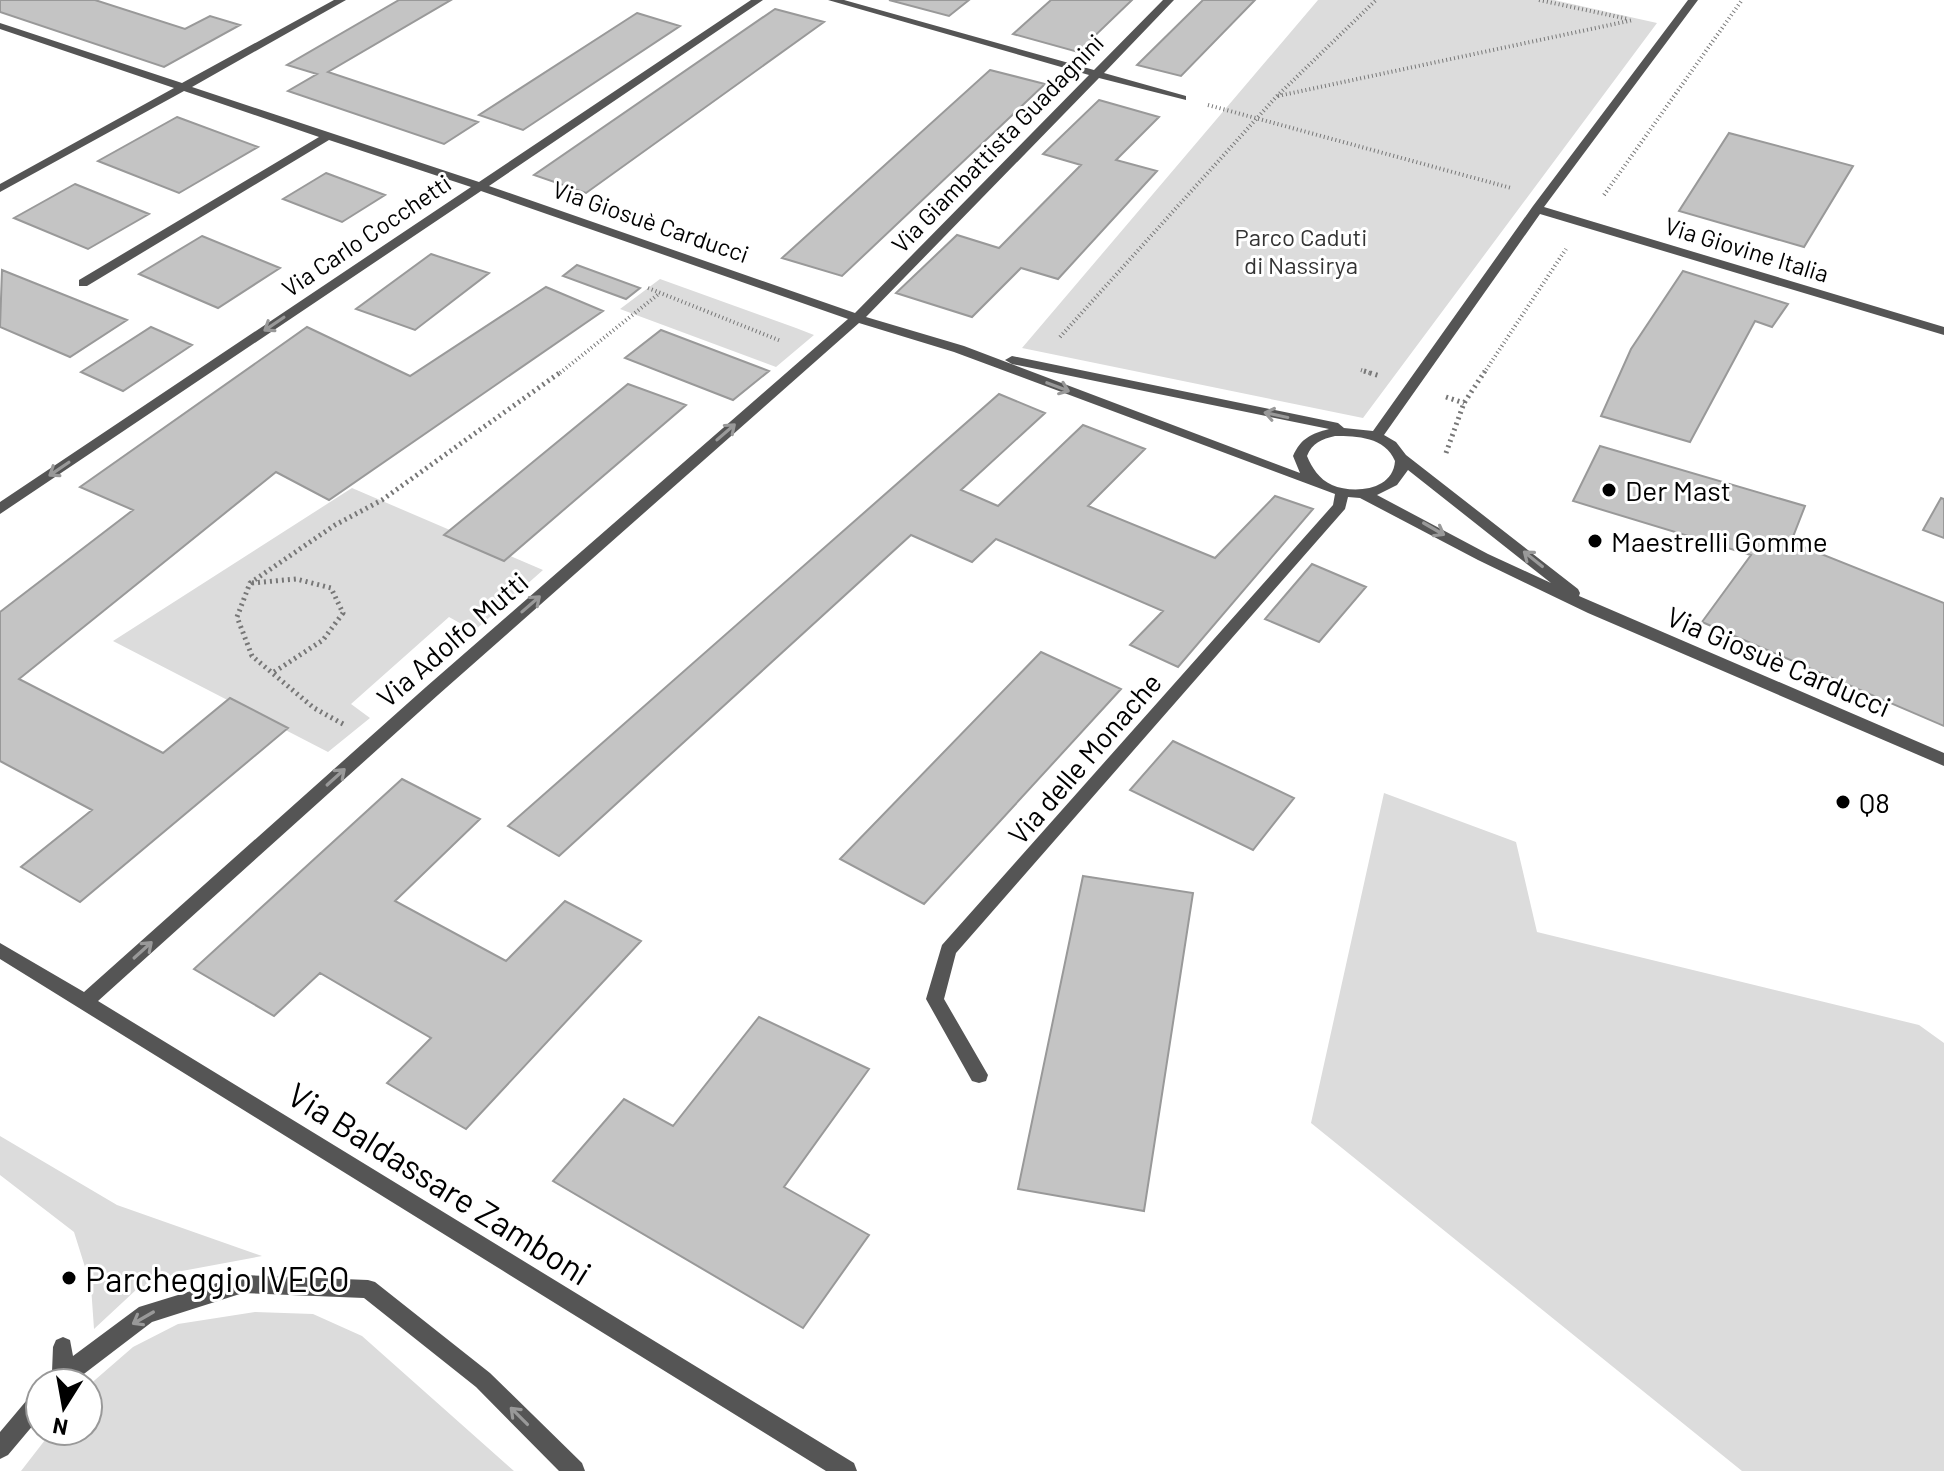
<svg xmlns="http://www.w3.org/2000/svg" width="1944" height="1471" font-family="Barlow,sans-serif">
  <rect width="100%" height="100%" fill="#fff"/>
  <path fill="#dcdcdc" d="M1318 0H1554L1657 23 1363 418 1022 348Z
    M660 279 796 328 814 335 776 367 620 309Z
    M352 488 543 570 474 631 449 617 351 704 370 718 328 752 113 641Z
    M1384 793 1516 842 1537 932 1919 1025 1944 1043V1471H1742L1311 1123Z
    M0 1136 117 1205 262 1256 182 1271 137 1289 94 1329 91 1286 74 1232 0 1175Z
    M255 1312 313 1314 362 1336 514 1471H21L52 1431H88V1386L133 1347 178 1324Z"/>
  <path fill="#c4c4c4" stroke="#999" stroke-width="2" d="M0 0H95L185 29 210 16 240 25 164 67 0 12Z
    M399 0H451L328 72 478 122 444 144 288 91 317 74 287 65Z
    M889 0H969L949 16Z
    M1051 0H1132L1078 52 1013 34Z
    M1203 0H1255L1181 76 1137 65Z
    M775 9 824 22 586 193 534 175Z
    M637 13 680 26 523 130 479 115Z
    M990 70 1045 84 842 276 782 258Z
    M1099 100 1159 117 1116 160 1157 171 1058 279 1021 268 972 317 896 293 957 235 999 248 1081 165 1043 154Z
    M177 117 258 147 179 193 98 161Z
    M1729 133 1853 166 1804 247 1679 211Z
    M326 173 385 195 342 222 283 199Z
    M75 184 149 214 88 249 14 218Z
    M202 236 280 268 218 308 139 274Z
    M431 254 489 273 415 330 356 309Z
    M577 265 640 288 626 299 563 276Z
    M2 270 127 320 70 357 0 327Z
    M1683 271 1788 304 1772 327 1755 321 1690 442 1601 416 1631 349Z
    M546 287 603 311 329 500 276 472 19 679 163 753 230 698 288 728 80 902 21 867 92 810 0 761V612L133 510 80 487 307 327 410 376Z
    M151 327 192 345 123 391 81 372Z
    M661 330 769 371 733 400 625 358Z
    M628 384 686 405 504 561 444 535Z
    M999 394 1045 413 961 490 998 506 1083 425 1145 449 1088 506 1215 558 1275 496 1313 509 1178 667 1130 645 1163 611 996 539 972 562 911 535 559 856 508 826Z
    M1600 446 1805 506 1791 542 1944 603V726L1702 622 1751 555 1573 501Z
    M1941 498 1944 499V538L1923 530Z
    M1312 564 1366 587 1319 642 1265 619Z
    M1041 652 1121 689 924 904 840 859Z
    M1173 741 1294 798 1253 850 1130 790Z
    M402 779 480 819 395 901 506 961 565 901 641 941 466 1129 387 1083 431 1038 320 973 274 1016 194 969Z
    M1083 876 1193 893 1144 1211 1018 1189Z
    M759 1017 869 1069 784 1187 869 1235 803 1328 553 1181 624 1099 673 1126Z"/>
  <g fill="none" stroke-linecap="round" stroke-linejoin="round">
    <path stroke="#777" stroke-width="4" stroke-dasharray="1 3" stroke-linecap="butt" d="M1539 0 1628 19
      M1278 96 1633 20
      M1208 105 1511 188
      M1604 195 1742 0
      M648 288 781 341
      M1060 337 1276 97 1376 0
      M1361 370 1370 373
      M560 373 660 293
      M1484 373 1566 249"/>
    <path stroke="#777" stroke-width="5" stroke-dasharray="2 4" stroke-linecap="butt" d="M1364 371 1380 376
      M1446 397 1464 403
      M1446 453 1464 403 1485 371
      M252 583 296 579 331 588 343 613 323 640 271 674
      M343 724 314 708 252 656 237 617 250 583 335 525 382 500 562 371"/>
    <path fill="#555" fill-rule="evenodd" d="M243 1275 368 1280 375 1282 490 1373 582 1463 585 1471H559L476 1387 364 1298 243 1293 152 1322 72 1383H44L52 1372 53 1347 56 1340 63 1337 70 1340 73 1356 139 1307Z
      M40 1391V1417L8 1455 0 1459V1432L32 1394Z"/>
    <path fill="#555" fill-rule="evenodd" d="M334 0H346L192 87 479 182 751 0H763L489 186 855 313 1089 75 828 0H844L1094 70 1163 0H1174L1104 73 1186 96V100L1099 78 866 317 964 346 1300 473 1293 456C1301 438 1311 434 1329 429L1012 364 1005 360 1012 356 1338 423 1344 428 1373 431 1533 206 1688 0H1698L1544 207 1944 327V335L1540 214 1384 435 1396 442 1406 455 1578 589 1580 593 1579 596 1944 753V766L1588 613 1478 560 1360 498 1348 497 1345 509 956 953 944 999 988 1075 986 1081 979 1083 972 1081 926 999 942 945 1333 505 1335 494 954 352 859 323 438 695 98 1001 854 1463 857 1471H826L0 959V943L84 992 426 687 848 319 481 191 0 514V502L471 187 329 140 87 286H79V280L319 137 184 91 0 192V184L174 88 0 29V23L182 83ZM1335 436C1357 436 1385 437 1395 461 1393 491 1353 494 1332 485 1319 479 1312 468 1307 456 1312 443 1322 439 1335 436ZM1408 470 1551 583 1488 554 1377 495 1397 485Z"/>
  </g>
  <defs><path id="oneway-shaft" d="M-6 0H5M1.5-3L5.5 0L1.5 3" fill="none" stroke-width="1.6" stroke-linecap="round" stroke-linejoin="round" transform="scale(2)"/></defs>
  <g stroke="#999">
    <use href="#oneway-shaft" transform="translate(274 324) rotate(146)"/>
    <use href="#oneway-shaft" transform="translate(1058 387) rotate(21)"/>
    <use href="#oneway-shaft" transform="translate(1276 415) rotate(-168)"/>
    <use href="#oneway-shaft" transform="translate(726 432) rotate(-41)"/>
    <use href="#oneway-shaft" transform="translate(59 469) rotate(146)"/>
    <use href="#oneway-shaft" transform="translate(1434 529) rotate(30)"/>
    <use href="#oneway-shaft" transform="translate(1533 559) rotate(-141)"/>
    <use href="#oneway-shaft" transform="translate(531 604) rotate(-41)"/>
    <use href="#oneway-shaft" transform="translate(336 777) rotate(-42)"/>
    <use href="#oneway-shaft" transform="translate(143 950) rotate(-42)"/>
    <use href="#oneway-shaft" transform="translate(143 1318) rotate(150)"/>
    <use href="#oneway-shaft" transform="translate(519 1416) rotate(-135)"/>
  </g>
  <g fill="#000" stroke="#fff" stroke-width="3">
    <circle cx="1609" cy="490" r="8"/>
    <circle cx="1595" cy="541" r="8"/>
    <circle cx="1843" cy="802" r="8"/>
    <circle cx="69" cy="1278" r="8"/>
  </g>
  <g text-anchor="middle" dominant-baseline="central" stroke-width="6" stroke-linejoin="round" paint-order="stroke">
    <g font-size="24" fill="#000" stroke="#fff">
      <text transform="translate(997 143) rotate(-46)">Via Giambattista Guadagnini</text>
      <text transform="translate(651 221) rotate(19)">Via Giosuè Carducci</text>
      <text transform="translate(366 235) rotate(-34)">Via Carlo Cocchetti</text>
      <text transform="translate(1747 249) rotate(17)">Via Giovine Italia</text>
    </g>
    <g font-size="24" fill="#333" stroke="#fff">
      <text x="1301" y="236">Parco Caduti<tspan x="1301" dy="28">di Nassirya</tspan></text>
    </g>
    <g font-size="28" fill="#000" stroke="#fff" text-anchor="start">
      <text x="1625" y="490">Der Mast</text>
      <text x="1611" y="541">Maestrelli Gomme</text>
      <text x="1859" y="802">Q8</text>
    </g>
    <g font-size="28" fill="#000" stroke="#fff">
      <text transform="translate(452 639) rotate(-41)">Via Adolfo Mutti</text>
      <text transform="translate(1779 661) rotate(23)">Via Giosuè Carducci</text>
      <text transform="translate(1084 758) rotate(-49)">Via delle Monache</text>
    </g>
    <g font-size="34" fill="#000" stroke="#fff">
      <text transform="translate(440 1183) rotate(32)">Via Baldassare Zamboni</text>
    </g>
    <g font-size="34" fill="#000" stroke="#fff" text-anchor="start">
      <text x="85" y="1278">Parcheggio IVECO</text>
    </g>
  </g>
  <g transform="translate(64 1407) rotate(191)"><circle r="38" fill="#ffffff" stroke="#999999" stroke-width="2"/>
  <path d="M0-6L14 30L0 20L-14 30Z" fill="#000000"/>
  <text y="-12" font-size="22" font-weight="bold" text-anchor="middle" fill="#000000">N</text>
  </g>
</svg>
